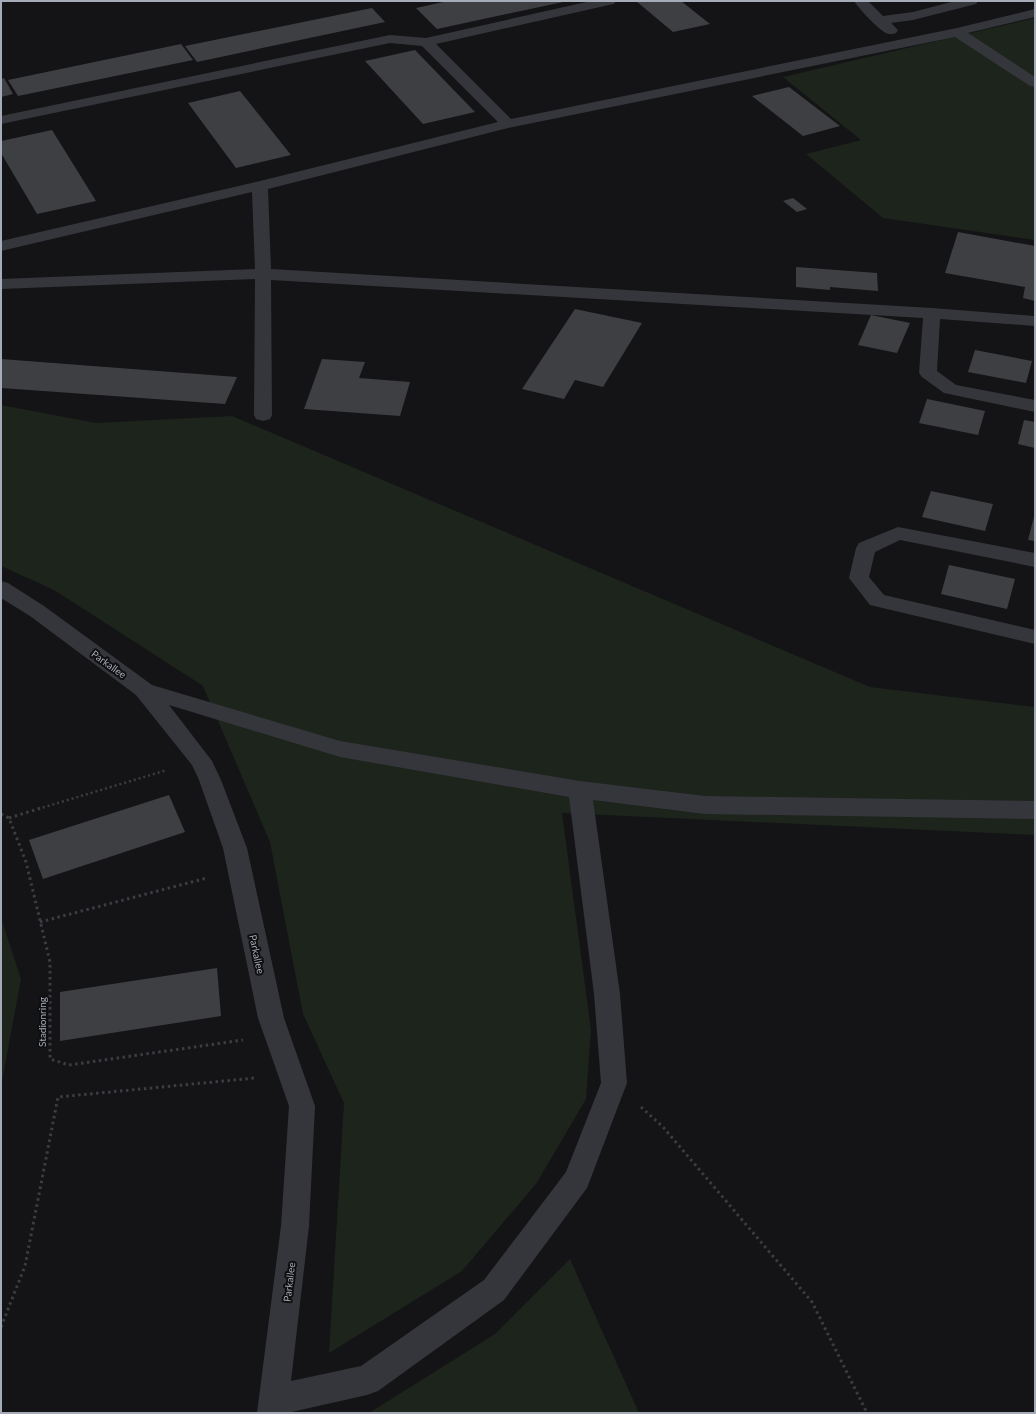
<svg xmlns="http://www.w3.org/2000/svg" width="1036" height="1414" font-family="Lato,sans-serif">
  <rect width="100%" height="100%" fill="#141416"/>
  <path fill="#1c241c" d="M1035 18V240L883 218 806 154 861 140 783 77Z
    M1 405 96 423 232 416 870 687 1035 707V835L562 813 591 1030 586 1099 536 1184 462 1271 329 1353 344 1103 303 1014 270 842 203 686 54 590 1 566Z
    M1 918 21 979 1 1087Z
    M570 1259 639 1413H369L495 1334Z"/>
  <path fill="#3e3f43" d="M448 1H563V2L437 29 416 8Z
    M636 1H681L710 24 673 32Z
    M372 8 385 22 197 62 185 46Z
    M181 44 193 60 18 96 8 80Z
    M415 50 475 112 423 124 365 61Z
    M4 78 13 94 1 97V79Z
    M789 87 840 126 803 136 752 96Z
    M240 91 291 155 236 168 188 103Z
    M52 130 96 201 37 214 1 153V141Z
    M793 198 807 209 797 212 783 201Z
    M958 232 1035 246V301L1023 298 1025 287 945 273Z
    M796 267 877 273 878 291 830 287V290L796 287Z
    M575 309 642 323 603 387 575 380 564 399 522 389Z
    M871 315 910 323 897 353 858 345Z
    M975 350 1032 361 1026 383 968 372Z
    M1 359 237 377 225 404 1 388Z
    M322 359 365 362 359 378 410 382 400 416 304 409Z
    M927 399 985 411 978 435 919 423Z
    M1024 420 1035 422V448L1018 444Z
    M931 491 993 504 985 531 922 517Z
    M1035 513V541L1028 540Z
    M949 565 1015 579 1007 609 941 594Z
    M169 795 185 832 43 879 29 840Z
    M217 968 221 1016 60 1041V992Z"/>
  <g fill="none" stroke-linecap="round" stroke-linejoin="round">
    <path stroke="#3b3d42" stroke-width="2.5" stroke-dasharray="2 3" stroke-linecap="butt" d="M38 809 167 770"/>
    <path stroke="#3b3d42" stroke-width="3" stroke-dasharray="2.5 3.5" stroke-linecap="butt" d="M1 814 9 818 26 862 50 962V1059L69 1065 243 1040
      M9 818 41 808
      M40 922 207 878
      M641 1107 663 1127 812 1302 867 1413
      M1 1327 25 1266 58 1097 255 1078"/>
    <path fill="#35363b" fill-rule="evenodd" d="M591 1H616L614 4 609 5 436 44 511 119 957 28 1035 9V17L968 33 1035 77V87L1030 86 955 37 508 128 268 189 271 269 932 308 1035 316V326L940 319 937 371 956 385 1035 400V412L944 393 922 377 919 373 923 318 271 280 272 415 270 419 263 421 256 419 254 415 255 279 1 289V279L255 269 252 192 1 251V241L260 181 498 122 422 46 390 43 1 124V116L390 35 426 38Z
      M854 1H868L883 16 913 12 955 1H978L976 4 913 20 891 23 898 30 896 33C893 34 890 35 886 33 877 28 860 10 854 1Z
      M898 527 1035 553V567L900 540 875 552 869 577 884 595 1035 630V644L870 605 849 578 856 548 859 543Z
      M1 581 8 583 44 606 152 685 340 741 580 781 705 796 1035 801V819L705 814 593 800 620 994 627 1083 587 1188 504 1300 378 1391 367 1395 287 1413H257L281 1226 289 1106 258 1018 223 848 199 780 192 765 136 695 30 616 1 598ZM169 705 340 757 569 797 594 994 601 1083 566 1172 484 1280 361 1366 291 1381 309 1226 315 1106 284 1018 247 848 221 780 212 761Z"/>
  </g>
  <g text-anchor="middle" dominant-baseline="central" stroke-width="4" stroke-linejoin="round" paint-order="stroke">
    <g font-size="10" fill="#a5acb7" stroke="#0f0f11">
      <text transform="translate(109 664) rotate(36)">Parkallee</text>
      <text transform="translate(257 954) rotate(78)">Parkallee</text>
      <text transform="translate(42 1022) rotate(-90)">Stadionring</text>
      <text transform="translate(289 1282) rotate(-83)">Parkallee</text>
    </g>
  </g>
  <rect width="1036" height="1414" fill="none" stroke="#a5acb7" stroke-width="4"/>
</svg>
